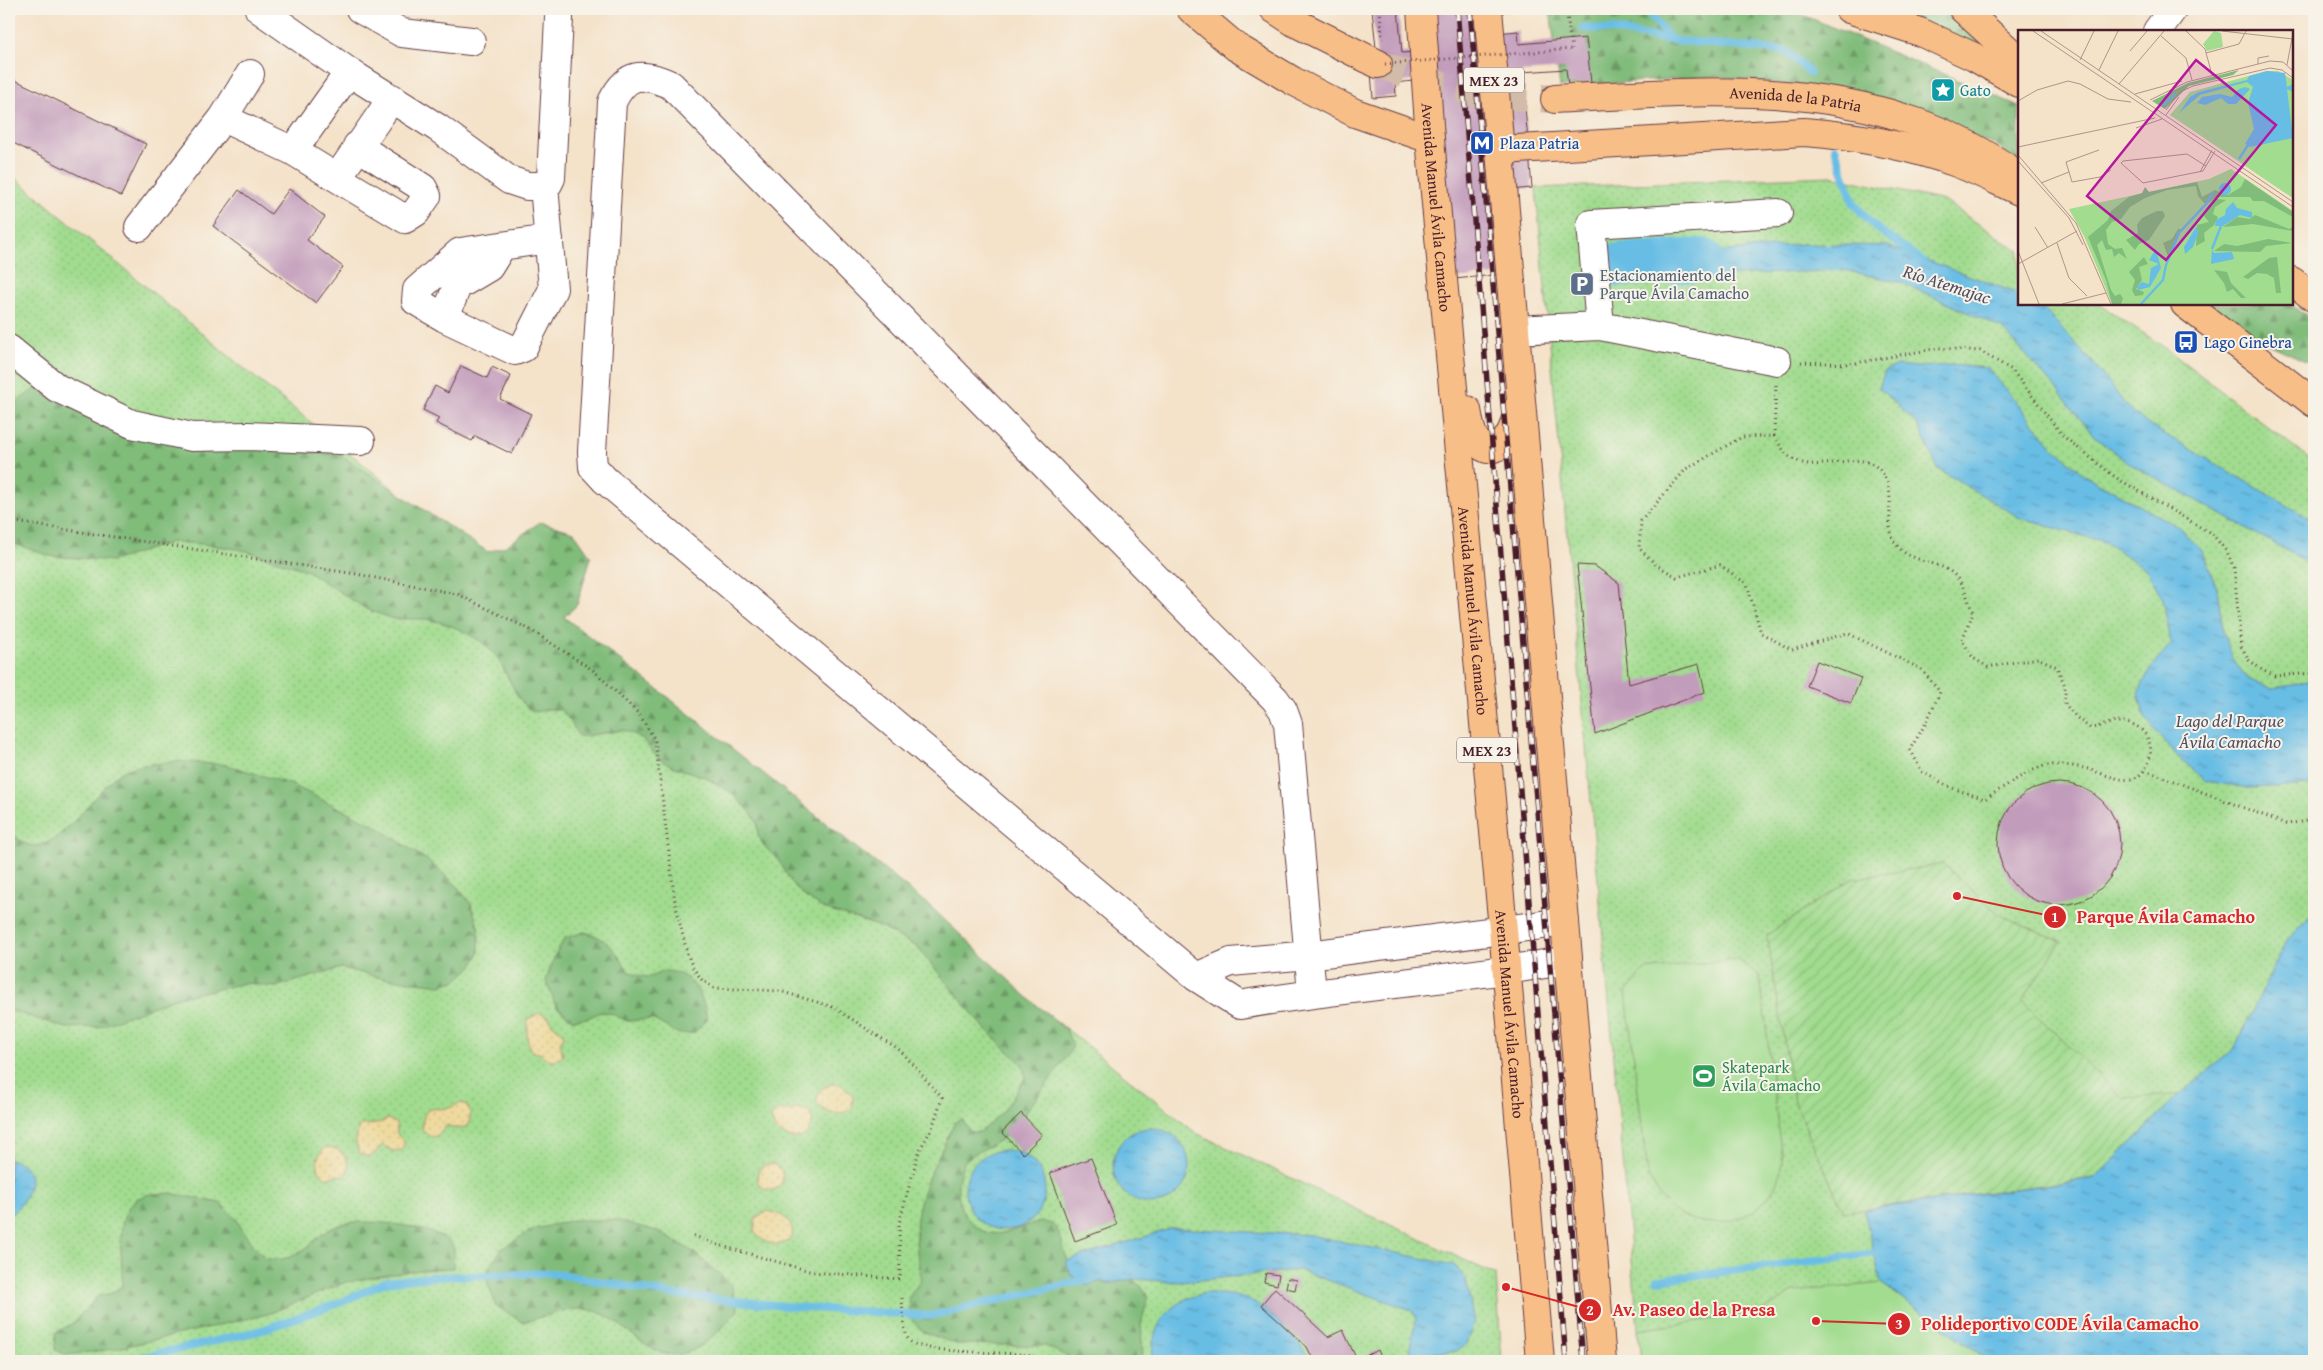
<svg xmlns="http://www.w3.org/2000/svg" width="2323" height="1370" font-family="'Gentium Book Plus',serif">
  <defs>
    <pattern id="grass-dots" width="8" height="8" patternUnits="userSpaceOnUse" patternTransform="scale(1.25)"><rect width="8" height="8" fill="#a1dc8f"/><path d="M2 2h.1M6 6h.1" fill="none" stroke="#8cbc7c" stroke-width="1.8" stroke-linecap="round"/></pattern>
    <pattern id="forest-firs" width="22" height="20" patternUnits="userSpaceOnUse" patternTransform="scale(1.25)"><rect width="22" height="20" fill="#80bc7a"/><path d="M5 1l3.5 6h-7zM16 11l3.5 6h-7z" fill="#6b9864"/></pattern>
    <pattern id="sand-dots" width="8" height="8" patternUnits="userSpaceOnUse" patternTransform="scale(1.25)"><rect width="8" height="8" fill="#eeda9e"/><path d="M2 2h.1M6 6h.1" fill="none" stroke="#cebb88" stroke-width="1.8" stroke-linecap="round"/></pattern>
    <pattern id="garden-furrows" width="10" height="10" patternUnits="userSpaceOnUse" patternTransform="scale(1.25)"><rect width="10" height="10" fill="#a1dc8f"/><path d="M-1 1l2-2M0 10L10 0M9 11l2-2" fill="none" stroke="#8cbc7c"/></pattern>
    <pattern id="water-ripples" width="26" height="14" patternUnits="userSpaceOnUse" patternTransform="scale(1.25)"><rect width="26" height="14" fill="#68bde5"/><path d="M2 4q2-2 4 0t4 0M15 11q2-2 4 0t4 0" fill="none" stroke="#5899ba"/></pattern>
  </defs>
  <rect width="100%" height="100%" fill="#f7f3e8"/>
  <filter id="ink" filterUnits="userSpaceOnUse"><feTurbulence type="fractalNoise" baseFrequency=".02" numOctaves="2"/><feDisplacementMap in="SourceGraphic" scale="10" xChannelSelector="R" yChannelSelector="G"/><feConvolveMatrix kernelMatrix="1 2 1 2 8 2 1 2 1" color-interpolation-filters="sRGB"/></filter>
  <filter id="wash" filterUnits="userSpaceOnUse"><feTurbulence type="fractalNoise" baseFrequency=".0096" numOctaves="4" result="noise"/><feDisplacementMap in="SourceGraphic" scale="20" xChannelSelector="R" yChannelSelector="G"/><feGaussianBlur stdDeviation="1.12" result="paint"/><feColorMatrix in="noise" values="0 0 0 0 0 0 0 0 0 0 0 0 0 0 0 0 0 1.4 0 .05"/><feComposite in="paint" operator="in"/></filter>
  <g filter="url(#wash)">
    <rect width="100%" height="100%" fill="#f4e2c9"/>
    <path fill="url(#grass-dots)" stroke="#767e5d" d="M9 173 247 371 1196 1133 1496 1275 1502 1361H9Z
      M1831 176 1944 201 2019 251V304H2099L2161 345 2314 462V1361H1641L1536 188Z"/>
    <path fill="url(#forest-firs)" stroke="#656e52" d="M1550 9H1789L2019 106V163L1998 146 1857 92 1715 76 1560 87Z
      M1879 9H1941L2010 64Z
      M2202 304H2290L2314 322V365L2232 327Z
      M39 386 154 438 340 455 488 552 506 546 540 522 574 532 591 557 577 605 564 617 669 698 932 908 1026 996 1066 1030 1073 1047C1052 1077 1031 1108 1006 1135 996 1146 977 1149 965 1161 961 1167 957 1183 958 1190 960 1207 960 1211 972 1223 1001 1252 1032 1211 1053 1225 1062 1231 1067 1264 1071 1275L1112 1283 1132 1279 1143 1288 1148 1298 1141 1324 1143 1361H1076L1046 1346 956 1344 923 1332 910 1318 909 1297 921 1280C919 1264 915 1246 916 1230 917 1191 939 1157 955 1122L962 1119 970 1132H980L1003 1112 1026 1077 1022 1064 987 1031 917 947 881 927 824 909 804 896 791 882 779 861 764 846 758 835 757 822 748 809 730 792 705 777 674 767 658 758 642 738 623 730 579 737 569 719 561 710 548 709 536 712 527 708 517 695 498 658 482 642 461 630 443 623 426 619H393L366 609 306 570 243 550 203 544 171 542 113 561 50 556 9 542V407Z
      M175 761 227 765 290 784 376 826 427 860 455 884 471 904 479 929V953L473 965 457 980 441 985 382 978 341 968 275 987 246 983 175 998 99 1027 66 1028 9 1010V831C14 835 19 840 24 843 58 861 97 783 125 770 139 764 160 764 175 761Z
      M584 932C611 939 614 950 629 972 635 973 642 977 648 977 654 977 660 971 666 971 693 972 705 998 707 1020L694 1033 679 1034 652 1019 627 1021 613 1014 601 1012 588 1018 573 1020 556 1006 546 981 555 955 565 938Z
      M170 1193 220 1203 236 1219 252 1245 266 1259C309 1264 311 1230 347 1223 367 1219 448 1226 454 1249 455 1254 453 1263 453 1268L411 1271 346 1282 268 1314 114 1349 67 1355 55 1350 56 1332 72 1324 98 1296 112 1293 122 1286C124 1258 110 1210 143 1196 151 1193 162 1194 170 1193Z
      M573 1220H616L657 1231 692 1251 731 1284 738 1310C720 1331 691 1365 659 1352 637 1343 621 1321 598 1312 574 1303 546 1317 523 1322L496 1306 485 1275 501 1249 532 1230Z"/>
    <path fill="url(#sand-dots)" stroke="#9c7c64" d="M539 1013 549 1017 551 1023 563 1033 564 1036 560 1042 563 1056 555 1061C547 1061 546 1058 541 1054 538 1052 533 1053 531 1050 526 1045 527 1025 528 1019Z
      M833 1084H840L853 1096 852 1108C840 1118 822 1114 816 1100 819 1090 823 1086 833 1084Z
      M460 1103 467 1105C471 1111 471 1121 468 1126L457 1129 447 1125 436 1136 431 1137 422 1129C424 1102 432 1111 449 1108 453 1107 457 1104 460 1103Z
      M797 1108 809 1111 813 1120C807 1144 792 1141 775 1130L771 1117 779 1110 791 1111Z
      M388 1119 396 1123 397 1134 405 1142 402 1150 393 1151 382 1145 372 1156 368 1157 359 1153 355 1138 361 1125 376 1124Z
      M326 1147C339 1147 347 1156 349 1168L344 1176 337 1175 327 1178C314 1171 315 1155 326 1147Z
      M757 1177a13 13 0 1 1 26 0a13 13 0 1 1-26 0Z
      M768 1211C782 1214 795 1221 792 1237 781 1250 762 1244 754 1231L756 1218Z"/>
    <path fill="url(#garden-furrows)" stroke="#767e5d" d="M1943 864 2000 915 2061 941 2022 1001 2123 1098 2179 1095 2095 1178 1844 1212 1794 1102 1767 935 1852 879Z"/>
    <path fill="#a1dc8f" stroke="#767e5d" d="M1737 959 1760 976 1782 1161C1780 1173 1777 1185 1769 1196 1748 1224 1705 1231 1676 1212 1663 1203 1656 1189 1648 1176L1626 992 1645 970Z
      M1881 1283 1990 1361H1641L1638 1330 1761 1312 1793 1292Z"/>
    <path fill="url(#water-ripples)" stroke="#596e88" d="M1804 244 1888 246 2019 294V304H2036L2047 312 2094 364 2125 404 2147 424 2314 521V566L2130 464 2095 437 2060 393 2002 328 1900 282 1844 270 1651 279 1642 264 1651 258Z
      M1898 365 1917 367 1951 365 1988 368 2052 446 2084 475 2182 529 2203 552 2217 588 2223 630 2232 657 2247 679 2272 688 2293 685 2314 679V785L2248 788 2206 781 2174 753 2145 718 2138 693 2151 669 2171 643 2163 599 2146 569 2105 542 2022 519 1938 469 1918 425 1879 388 1885 371Z
      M2314 912V1361H1990L1881 1283 1864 1210 2095 1178 2179 1095 2234 1049 2287 940Z
      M1113 1166a38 38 0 1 1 76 0a38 38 0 1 1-76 0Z
      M965 1190a40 40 0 1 1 80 0a40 40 0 1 1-80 0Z
      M9 1159C43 1166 30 1200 9 1216Z
      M1173 1228 1310 1235 1454 1265 1466 1279 1474 1323 1466 1344 1457 1351 1419 1356 1409 1352 1416 1317 1411 1310 1299 1270 1180 1282 1132 1279 1112 1283 1101 1281 1087 1286 1071 1275 1066 1261Z
      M1208 1293C1222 1294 1241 1295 1254 1302 1271 1311 1302 1344 1311 1361H1153C1149 1324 1171 1298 1208 1293Z"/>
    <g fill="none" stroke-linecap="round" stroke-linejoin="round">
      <path stroke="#68bde5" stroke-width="8" d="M1645 9 1671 40
        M1583 28 1613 30 1671 40 1786 51 1810 73
        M1835 148 1854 204 1874 226 1922 261
        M1657 1280 1884 1252
        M126 1361 259 1331 342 1302 385 1282 431 1277 552 1273 669 1294 795 1307 930 1316 1089 1279"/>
      <path stroke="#68bde5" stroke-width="44" d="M1618 265 1702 260"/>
    </g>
    <g id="blocks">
      <path fill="#c29cbb" d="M1372 9H1398L1402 53 1426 51 1431 9H1495L1497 33 1518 31 1519 44 1586 38 1591 83 1568 85 1566 69 1522 72 1532 188 1509 190 1516 273 1454 279 1413 81 1395 83 1396 96 1373 98 1370 59 1377 58Z
        M11 78 146 144 121 196 9 141V83Z
        M289 189 325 217 307 240 343 267 316 303 213 226 239 190 271 214Z
        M461 366 487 378 492 367 511 376 500 399 531 414 512 454 475 436 472 441 436 423 439 418 423 410 435 386 448 393Z
        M1577 565 1595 566 1619 583 1629 684 1699 664 1705 692 1595 734Z
        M1817 661 1861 678 1851 703 1807 686Z
        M1998 844a61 61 0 1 1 122 0a61 61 0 1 1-122 0Z
        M1021 1113 1042 1135 1023 1154 1002 1132Z
        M1091 1158 1117 1225 1075 1241 1050 1173Z
        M1266 1273 1279 1275 1277 1285 1264 1282Z
        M1288 1278 1297 1280 1295 1290 1286 1288Z
        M1275 1288 1328 1337 1343 1330 1357 1360 1378 1350 1381 1358 1374 1361H1314L1307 1347 1261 1305Z"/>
    </g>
  </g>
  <g filter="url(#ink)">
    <use href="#blocks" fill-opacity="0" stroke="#643c43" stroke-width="1"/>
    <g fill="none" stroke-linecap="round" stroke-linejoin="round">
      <path stroke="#d2bba9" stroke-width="28" stroke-dasharray="28 14" stroke-linecap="butt" d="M1378 64 1435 84 1488 95 1555 99"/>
      <defs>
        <path id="minor" d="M259 9 349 72 438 128 509 180 527 186H544L548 184 551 178 559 18
          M360 9 402 33 471 41
          M2157 31 2173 9
          M223 118 250 74
          M357 146 423 188 427 196 416 212 405 219 337 178 392 98
          M293 151 337 178
          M139 227 223 118 293 151 349 72
          M502 246 489 267 457 286 445 318 515 351 523 348 553 289 544 186
          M445 318 416 301 417 290 460 252 549 239
          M1515 330 1600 326
          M9 349 57 388 132 424 192 437 248 436 361 441
          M1777 361 1600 326 1591 224 1778 213
          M1196 977 1231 962 1309 955 1565 922
          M1312 993 1288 724 1283 710 1275 699 671 85C641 72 627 72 612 102L592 452 593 467 605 480 1196 977 1240 1005C1349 986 1459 980 1568 960"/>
        <g id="major">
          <path d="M1191 9 1236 47 1293 81 1355 113 1430 139"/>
          <path d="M1274 9 1294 22 1378 64"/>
          <path id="s1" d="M1421 9 1430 139 1503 929 1540 1361"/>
          <path d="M1488 9 1602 1361"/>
          <path d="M1849 9 1920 32 1974 57 2019 83"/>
          <path d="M1963 9 2019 60"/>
          <path id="s2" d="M1555 99C1720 90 1876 74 2019 176"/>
          <path d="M1500 150 1804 132C1856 136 1907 145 1957 163 1978 171 1999 182 2019 191"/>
          <path d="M2292 281 2314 298"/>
          <path d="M2185 304 2314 403"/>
          <path d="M1467 410C1470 425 1471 443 1487 449 1509 448 1515 426 1518 408"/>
        </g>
      </defs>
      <use href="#minor" stroke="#643c43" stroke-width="30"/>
      <use href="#major" stroke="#643c43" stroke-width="30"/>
      <path stroke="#643c43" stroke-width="3" stroke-dasharray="1 4" stroke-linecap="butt" d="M1380 9 1382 39
        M1566 9 1572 49
        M1801 362 1850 364 1939 348 1980 351 2012 370 2063 436 2115 477 2212 534 2227 552 2234 568 2241 646 2249 660 2262 670 2275 676 2314 673
        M1774 436C1779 443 1784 453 1790 457 1819 477 1855 448 1878 468 1901 490 1881 522 1896 544 1911 566 1946 558 1960 582 1966 591 1969 603 1973 613L1962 640 1973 658 1988 667 2038 658 2057 667 2065 686V704L2077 718 2090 728C2100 727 2110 722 2120 722 2140 721 2156 741 2149 760 2138 795 2106 773 2084 768 2074 766 2060 764 2049 765 2034 766 1999 790 1985 799L1952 788 1922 772 1910 749 1926 723 1940 692 1921 669 1847 633 1792 650 1761 633 1747 584 1720 565 1677 577 1656 565 1639 548 1641 521 1686 469 1742 437Z
        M1774 436 1776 385
        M9 521 356 574 457 594 529 629 593 670 639 714 655 740 675 902 687 953 693 968 702 980 714 988 780 991 833 1007 901 1051 942 1098 932 1128 919 1151 899 1223 900 1279 813 1272 715 1244 692 1235
        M2145 770 2286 824 2314 820
        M902 1298C903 1308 903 1337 911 1342 926 1353 997 1352 1018 1354 1029 1355 1041 1358 1052 1361"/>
      <use href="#minor" stroke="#fff" stroke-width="28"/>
      <use href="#major" stroke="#f7be87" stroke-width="28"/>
      <defs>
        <path id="rail" d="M1457 9 1566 1361
          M1470 9 1583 1361"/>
      </defs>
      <use href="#rail" stroke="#4a1f2b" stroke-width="5.5"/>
      <use href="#rail" stroke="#f7f3e8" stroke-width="4" stroke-dasharray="11" stroke-linecap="butt"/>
      <path stroke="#643c43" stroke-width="3" stroke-dasharray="1 4" stroke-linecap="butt" d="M1385 64 1572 49"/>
    </g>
  </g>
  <defs>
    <symbol id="sight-square" viewBox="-11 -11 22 22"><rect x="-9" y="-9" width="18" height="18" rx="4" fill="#0f9aa8" stroke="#f7f3e8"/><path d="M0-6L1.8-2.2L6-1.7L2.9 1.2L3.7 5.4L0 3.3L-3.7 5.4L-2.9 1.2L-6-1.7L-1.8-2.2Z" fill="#fff"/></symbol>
    <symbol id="metro-square" viewBox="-11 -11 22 22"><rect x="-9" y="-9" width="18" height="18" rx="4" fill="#1a4fb4" stroke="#f7f3e8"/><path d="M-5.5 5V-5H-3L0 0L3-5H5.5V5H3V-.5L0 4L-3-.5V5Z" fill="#fff"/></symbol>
    <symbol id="parking-square" viewBox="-11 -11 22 22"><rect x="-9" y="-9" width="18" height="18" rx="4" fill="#5c6f8a" stroke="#f7f3e8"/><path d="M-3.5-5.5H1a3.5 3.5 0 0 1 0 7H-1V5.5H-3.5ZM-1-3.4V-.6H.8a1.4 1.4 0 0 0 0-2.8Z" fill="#fff"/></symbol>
    <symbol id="bus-square" viewBox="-11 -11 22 22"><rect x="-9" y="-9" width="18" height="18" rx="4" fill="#1a4fb4" stroke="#f7f3e8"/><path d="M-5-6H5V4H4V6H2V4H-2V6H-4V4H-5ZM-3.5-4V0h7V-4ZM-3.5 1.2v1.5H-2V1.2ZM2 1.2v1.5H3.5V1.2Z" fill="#fff"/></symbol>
    <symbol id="stadium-square" viewBox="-11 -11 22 22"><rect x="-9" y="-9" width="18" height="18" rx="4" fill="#2e9e5b" stroke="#f7f3e8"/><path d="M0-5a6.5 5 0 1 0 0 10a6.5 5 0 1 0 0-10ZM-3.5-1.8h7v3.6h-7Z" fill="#fff"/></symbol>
  </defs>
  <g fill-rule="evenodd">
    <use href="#sight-square" x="1929" y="76" width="28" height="28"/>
    <use href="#metro-square" x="1468" y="129" width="28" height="28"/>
    <use href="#parking-square" x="1568" y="270" width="28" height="28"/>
    <use href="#bus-square" x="2172" y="328" width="28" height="28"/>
    <use href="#stadium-square" x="1690" y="1062" width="28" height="28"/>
  </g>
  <g text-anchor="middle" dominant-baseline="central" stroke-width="4" stroke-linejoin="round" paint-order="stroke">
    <g fill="#f7f3e8" stroke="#7e5f64" stroke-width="1">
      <rect x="1464" y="67.5" width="60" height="25" rx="4"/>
      <rect x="1457" y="737.5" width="60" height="25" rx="4"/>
    </g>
    <g font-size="15" font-weight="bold" fill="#4a1f2b">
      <text x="1494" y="80">MEX 23</text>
      <text x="1487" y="750">MEX 23</text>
    </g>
    <g font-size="16" fill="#0d838f" stroke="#f7f3e8" text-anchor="start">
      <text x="1960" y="90">Gato</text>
    </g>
    <g font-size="16" fill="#4a1f2b" stroke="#f7f3e8">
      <text stroke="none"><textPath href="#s2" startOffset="241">Avenida de la Patria</textPath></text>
      <text stroke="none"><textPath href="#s1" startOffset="199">Avenida Manuel Ávila Camacho</textPath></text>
      <text stroke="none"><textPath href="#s1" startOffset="604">Avenida Manuel Ávila Camacho</textPath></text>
      <text stroke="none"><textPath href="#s1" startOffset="1009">Avenida Manuel Ávila Camacho</textPath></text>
    </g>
    <g font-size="16" fill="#164399" stroke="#f7f3e8" text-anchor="start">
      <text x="1500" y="143">Plaza Patria</text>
      <text x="2204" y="342">Lago Ginebra</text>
    </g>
    <g font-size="16" fill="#4e5e75" stroke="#f7f3e8" text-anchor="start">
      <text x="1600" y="275">Estacionamiento del<tspan x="1600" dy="18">Parque Ávila Camacho</tspan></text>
    </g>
    <g font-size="16" fill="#27864d" stroke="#f7f3e8" text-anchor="start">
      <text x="1722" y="1067">Skatepark<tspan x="1722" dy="18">Ávila Camacho</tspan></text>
    </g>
    <g font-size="18" font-style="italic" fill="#534e63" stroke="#f7f3e8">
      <text transform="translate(1947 284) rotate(18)">Río Atemajac</text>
      <text x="2230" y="720">Lago del Parque<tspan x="2230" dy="21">Ávila Camacho</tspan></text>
    </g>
  </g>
  <g transform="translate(2018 30)">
    <rect width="275" height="275" fill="#f4e2c9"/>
    <path d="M196 1 203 3 205 17 189 21 185 14ZM249 41H260L275 50V168L152 85 172 62ZM213 139 275 181V274H94L67 208 51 179 191 149Z" fill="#a1dc8f"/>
    <path d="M221 40 215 45 171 56 147 79 134 71 170 53ZM227 149 275 182V187L246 171H235L232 167H198L188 175 180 166 178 156 149 160 127 168 112 177 103 189 94 192 88 200 90 214 97 219 104 218 109 229 101 223 96 227 94 219 88 220 84 210 79 215 93 260 97 266 102 264 105 268 103 274H94L88 250 70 207 90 190 93 181 111 167 124 163 127 157 131 162 179 152 184 167 197 160 210 165 223 157ZM199 169 208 170 197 177 195 184 200 187 196 195 186 203 187 211 178 216 179 195 191 192 186 186 190 176ZM139 181H145L147 186 131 210 121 214 117 220 108 210 120 203 119 195 124 188ZM237 185 271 199 275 197V201L235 194 205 197 219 187 232 189ZM160 199H164L150 226 145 213 154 209ZM250 209 274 213 248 216 242 222 196 221 206 214 219 216ZM126 227 130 234 121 237 124 250 118 259 126 262 125 265 117 266 114 260 117 250 111 242ZM259 227 263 263H258L256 248 249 244 239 243 230 249 225 247 251 228ZM196 240 209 242 213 253 228 268H223L215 259 209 262 206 253Z" fill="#80bc7a"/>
    <path d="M220 90 222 95 235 90 236 99 226 115 206 107 210 93Z" fill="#a1dc8f"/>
    <path d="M262 108H275V168L223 133 232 117ZM208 109 221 118 219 124 214 125 203 118Z" fill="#a1dc8f"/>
    <path d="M249 41 267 43 269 57 275 54V62L269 59 275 108 232 117 227 114 236 99 230 73 235 57 229 52 182 65 161 83 172 67 181 62 229 50 231 46ZM227 57 232 59 218 74H210L203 68 187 75 179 73 184 67 202 64 214 67 221 59ZM201 159a6 6 0 1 1 12 0a6 6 0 1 1-12 0ZM215 172 219 178 234 182V188L222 185 205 196H197L198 190 207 185 208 179ZM178 197 181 201 175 217 167 224 166 217ZM138 219 143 238 132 257 120 260 119 257 124 252 131 254 133 238 141 234 131 230ZM194 219 196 223 214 222 216 229 193 234Z" fill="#68bde5"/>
    <path fill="none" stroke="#68bde5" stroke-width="2.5" d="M145 75 157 64M221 129 230 115M194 219 203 196M123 274 145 250 148 235 161 203 189 173 195 162"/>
    <path fill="none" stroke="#b0948a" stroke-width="1" d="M15 1 275 177M23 1 275 172M168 1 187 19 194 45M204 1 275 9M143 6 168 28 174 50M112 21 129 1M188 23 221 14 228 1M62 30 76 1M240 34V28L251 26M269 35 275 3M81 40 100 1M101 54 146 1M117 64 164 51M132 70 169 52 252 31 265 32 275 41M0 71 19 60 50 51 62 54 90 69 113 72M148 80 162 62 175 56 252 38 264 40 275 48M148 85 161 67M118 98 144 89M0 117 137 88M81 120 48 132 54 152 82 147 93 140M0 125 58 193 93 274M0 131 51 188 65 215M188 136 169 124 105 131 103 133 125 153 185 141 197 121M182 142 194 120M23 153 51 142M17 197 30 218M39 213 51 248 69 266M0 221 21 274M0 234 59 201M44 274 88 263"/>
    <path fill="#b5179e" fill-opacity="0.15" stroke="#b5179e" stroke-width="2.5" d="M178 30 258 95 148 230 69 166Z"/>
    <rect width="275" height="275" fill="none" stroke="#4a1f2b" stroke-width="2.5"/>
  </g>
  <path fill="none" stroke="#d62828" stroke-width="2" d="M1957 896L2055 917M1506 1287L1590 1310M1816 1321L1899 1324"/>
  <g fill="#d62828" stroke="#f7f3e8" stroke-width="2">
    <circle cx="1957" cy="896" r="5"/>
    <circle cx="1506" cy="1287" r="5"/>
    <circle cx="1816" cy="1321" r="5"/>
    <circle cx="2055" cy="917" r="12"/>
    <circle cx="1590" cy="1310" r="12"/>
    <circle cx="1899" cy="1324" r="12"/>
  </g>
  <g font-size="15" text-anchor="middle" font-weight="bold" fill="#fff">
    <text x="2055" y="922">1</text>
    <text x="1590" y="1315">2</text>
    <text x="1899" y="1329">3</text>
  </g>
  <g font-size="18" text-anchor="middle" font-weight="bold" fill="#d62828" stroke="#f7f3e8" stroke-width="4" stroke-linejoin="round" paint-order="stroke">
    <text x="2166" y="923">Parque Ávila Camacho</text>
    <text x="1694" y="1316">Av. Paseo de la Presa</text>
    <text x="2060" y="1330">Polideportivo CODE Ávila Camacho</text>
  </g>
  <rect width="2323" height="1370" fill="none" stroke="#f7f3e8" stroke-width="30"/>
</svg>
